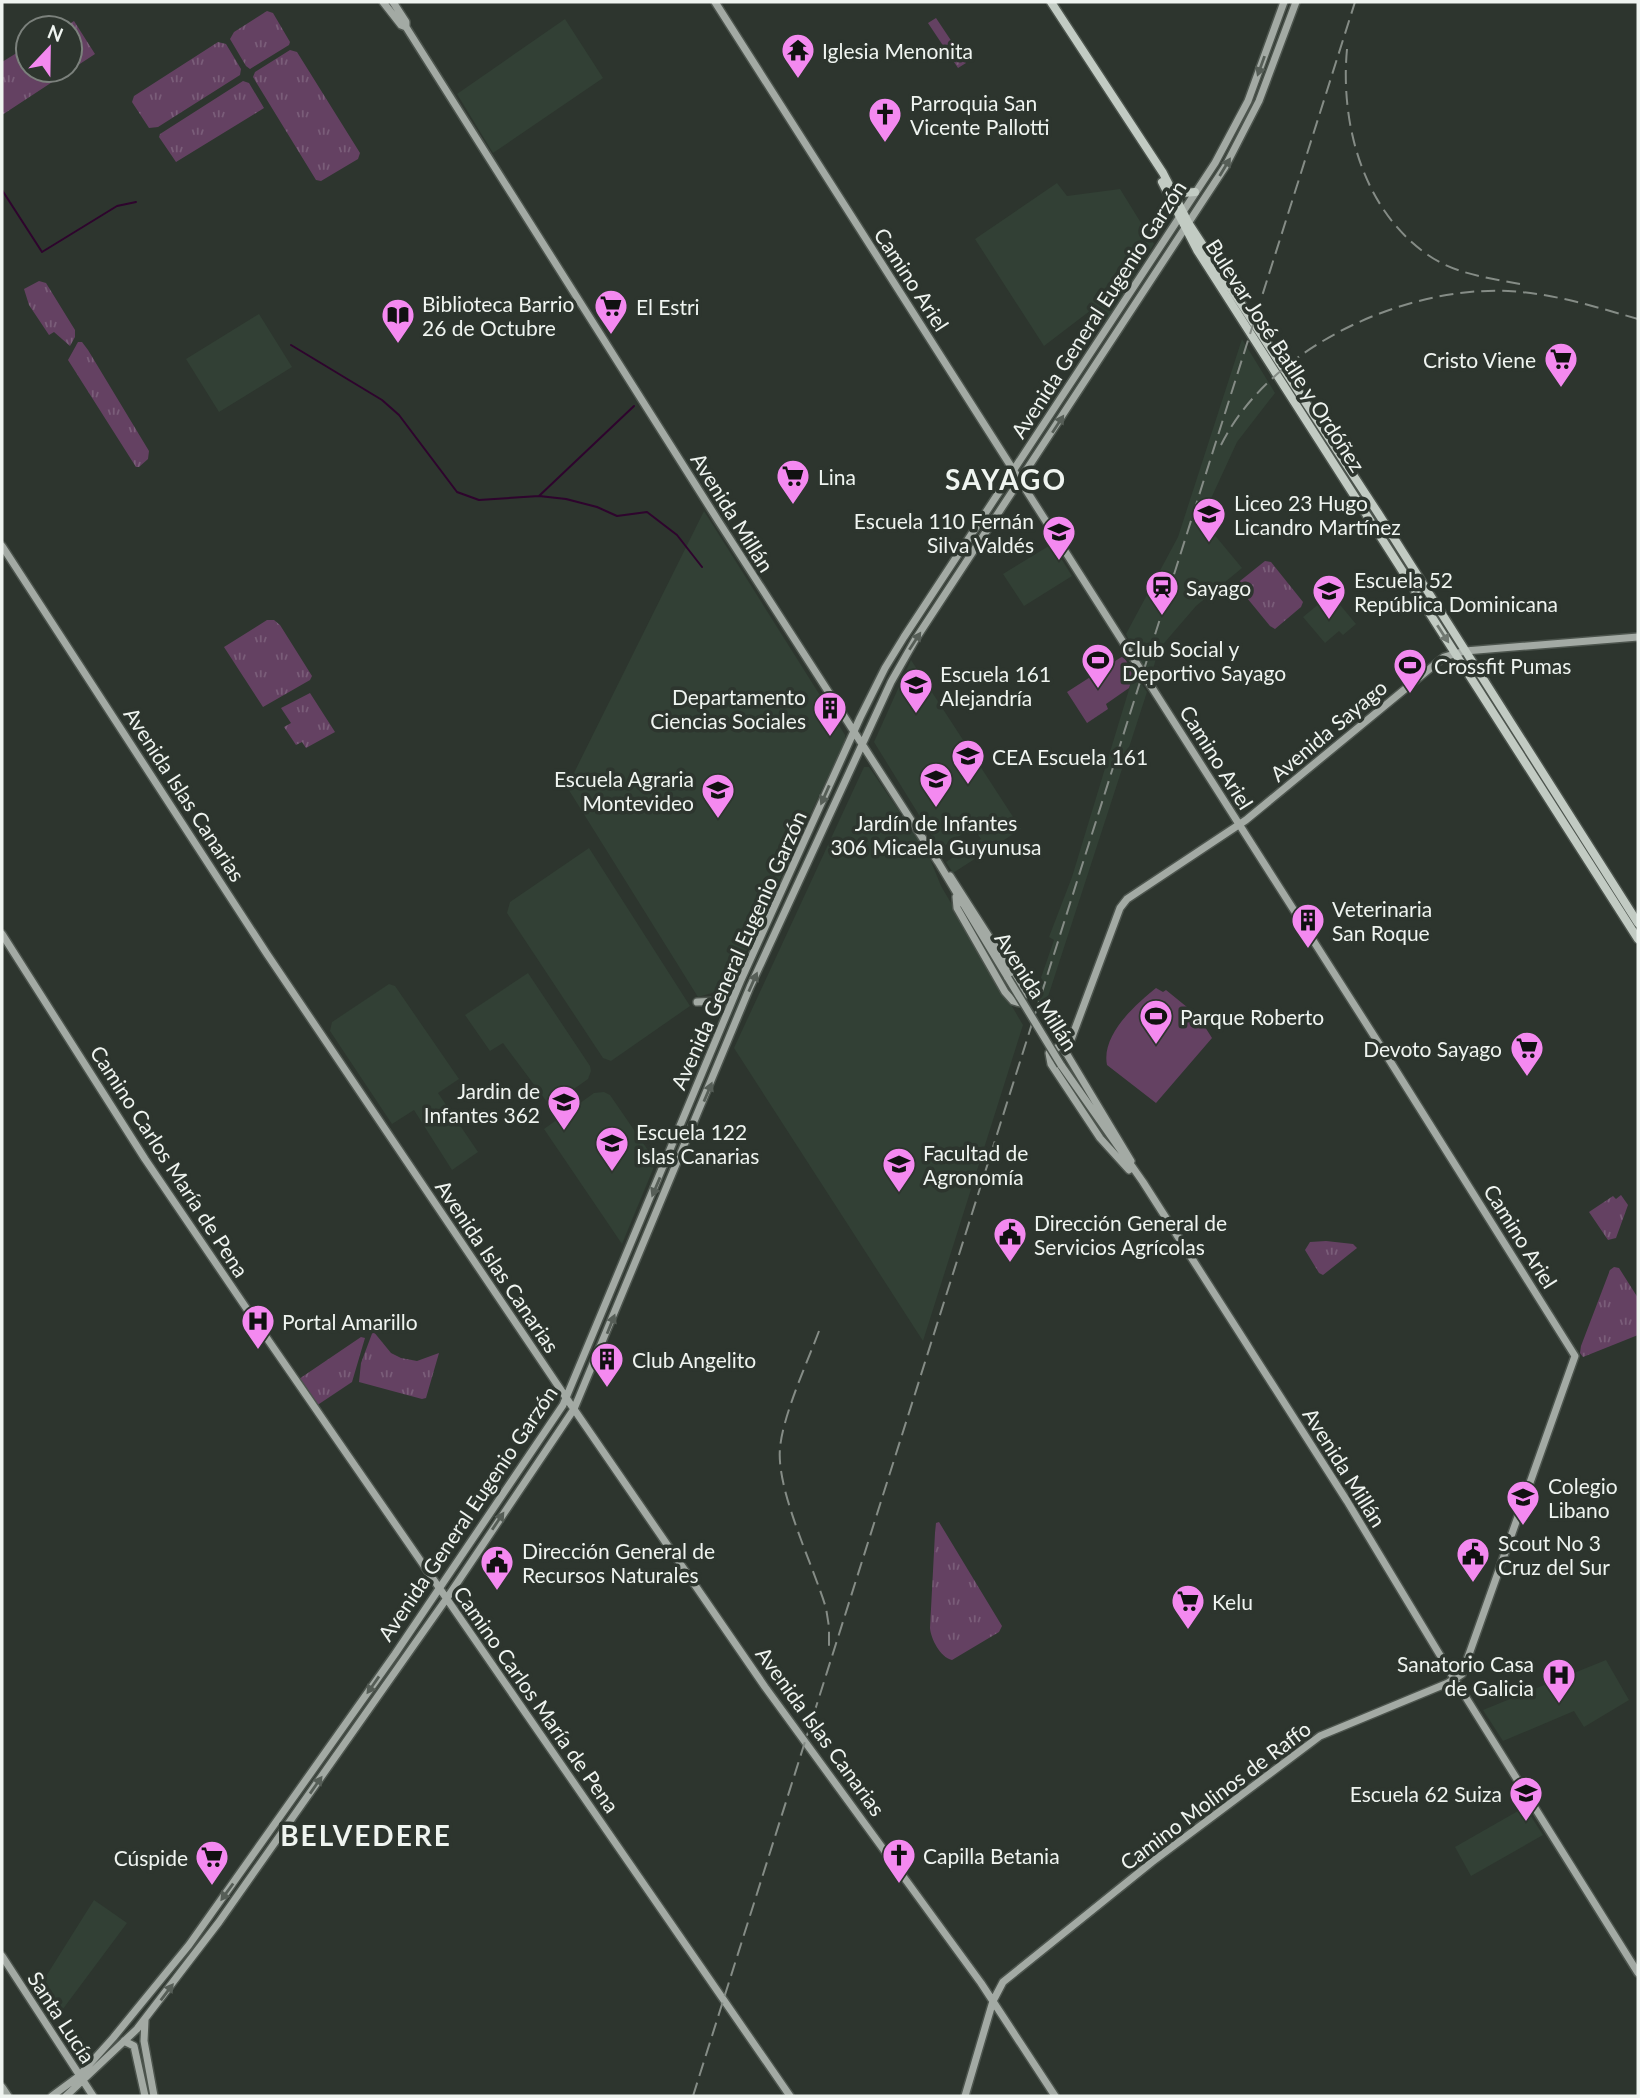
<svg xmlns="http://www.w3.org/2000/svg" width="1640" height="2098" font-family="Lato,sans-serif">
  <defs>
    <pattern id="grass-tufts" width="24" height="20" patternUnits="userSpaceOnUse" patternTransform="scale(1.75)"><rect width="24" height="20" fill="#644162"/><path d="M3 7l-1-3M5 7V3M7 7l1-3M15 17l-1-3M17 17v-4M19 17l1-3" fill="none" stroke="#7a5d79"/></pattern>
  </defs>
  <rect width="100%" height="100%" fill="#2d352e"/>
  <path fill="#324035" d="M565 19 603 78 493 153 457 94Z
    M1057 183 1067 196 1120 189 1154 244 1106 321 1095 307 1044 346 975 239Z
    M259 314 292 367 219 412 186 359Z
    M1242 339 1275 393 1237 442 1208 505 1203 521 1242 568 1196 606 1159 649 1152 672 1144 669 1126 634 1178 537Z
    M704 511 845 735V740L729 988 698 997 567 787Z
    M1052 544 1072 576 1024 606 1003 574Z
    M1331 594 1356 624 1343 635 1339 631 1325 643 1303 617Z
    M911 660 1021 829 953 873 946 862 981 839 973 827 940 849 874 742Z
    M1134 673 1147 692 1044 1009 1034 998 1054 940 1049 937 1072 877Z
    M864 767H869L928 854 941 886 1023 1025 923 1341 734 1048Z
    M589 848 690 1006 611 1061 603 1058 507 913 510 902Z
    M528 973 590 1066 591 1071 588 1079 550 1106 503 1043 490 1051 465 1015Z
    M389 984 395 986 459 1079 438 1093 478 1152 452 1170 414 1110 392 1124 330 1031 332 1022Z
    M604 1092 610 1095 656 1162 622 1244 544 1129 594 1093Z
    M1606 1660 1629 1700 1584 1727 1574 1711 1503 1741 1483 1710Z
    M1525 1807 1543 1835 1471 1876 1455 1847Z
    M94 1900 127 1923 51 2025 33 1997Z"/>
  <path fill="url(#grass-tufts)" d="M267 11 273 13 290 42 289 45 250 69 246 66 230 39 234 32Z
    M936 18 966 63 958 68 928 23Z
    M74 21 95 54 2 115V62L28 46V70H70V28H63Z
    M218 42 226 44 241 69 240 75 158 127 149 128 132 102 134 96Z
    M290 50 297 52 360 153 358 159 321 181 316 180 253 77 255 72Z
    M243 81 249 83 264 108 176 162 159 137 160 134Z
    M39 281 46 283 75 330V337L70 346 54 332 49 335 29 305 24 289Z
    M78 342H82L88 350 149 451 148 459 139 467H136L68 360Z
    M1265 561 1271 562 1303 602 1301 607 1275 629 1270 626 1238 587 1240 581Z
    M267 620H274L280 625 312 676 310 680 263 707 224 647Z
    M310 693 335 732 306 748 302 742 296 745 284 727 291 723 281 708Z
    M1621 1195 1628 1205 1616 1238 1608 1240 1589 1212 1613 1196 1616 1199Z
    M1326 1241 1353 1244 1357 1248 1323 1275 1319 1273 1305 1250 1310 1242Z
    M1614 1267 1619 1268 1638 1298V1335L1583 1357 1580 1353 1581 1346 1610 1270Z
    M373 1331 391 1353 401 1358 417 1361 439 1353 426 1398 422 1399 359 1382 361 1363Z
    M361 1337 365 1338 352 1382 316 1406 299 1379Z
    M939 1522 1002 1626 999 1632 952 1660C940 1657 931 1639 930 1628L935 1533 936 1523Z"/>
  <path fill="#644162" d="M1123 656 1134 673 1129 688 1106 704 1108 709 1087 723 1067 692Z
    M1156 988 1163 992 1166 990 1198 1016 1212 1038 1156 1103 1107 1065C1101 1035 1135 1005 1156 988Z"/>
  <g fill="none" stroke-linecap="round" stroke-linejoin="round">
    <path stroke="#2e042d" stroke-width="2" d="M2 190 42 252 117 206 136 202
      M291 345 382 400 399 415 457 492 479 500 539 496 566 499 597 507 617 516 647 512 677 535 702 567
      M539 496 634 406"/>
    <defs>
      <path id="secondary" d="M383 2 401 25 406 27
        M393 2 406 22V27L719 522 938 862 1008 978
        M715 2 1390 1061 1575 1356 1462 1674 1448 1683 1320 1736 1152 1862 1003 1982 993 2001 965 2096
        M2 546 267 954 567 1399 765 1687 981 1983 1055 2096
        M950 876 1025 993 1020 1003 1013 1001 1005 992 957 908 956 897
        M2 934 145 1159 255 1321 790 2096
        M697 1002 719 1001 734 996
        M1069 1040 1049 1053 1051 1064 1100 1138 1129 1170
        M1065 1051 1131 1161
        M1066 1053 1120 908 1127 899 1246 820 1444 657 1465 651 1638 637
        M1061 1065 1143 1182 1347 1501 1455 1680 1638 1973
        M2 1956 93 2096
        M145 2020 144 2041 154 2096
        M124 2041 134 2046 145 2096
        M2 2087 8 2096
        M52 2096 79 2076 113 2038 189 1945 395 1654 563 1405 741 980 860 718 885 668 904 637 1215 163 1248 101 1284 2
        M66 2096 137 2029 219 1922 447 1598 574 1409 750 987 891 682 915 640 1225 167 1259 101 1296 2"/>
      <path id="primary" d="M1051 2 1163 173 1189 224 1378 513 1638 923
        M1162 182 1197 250 1638 939
        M1173 190 1183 193 1195 192"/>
    </defs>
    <use href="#secondary" stroke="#4c544d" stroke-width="10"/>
    <use href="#primary" stroke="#4c544d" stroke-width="11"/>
    <use href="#secondary" stroke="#a3aaa4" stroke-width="7"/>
    <use href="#primary" stroke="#c2cbc3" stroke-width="8"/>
    <path stroke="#858c86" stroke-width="2" stroke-dasharray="14 7" stroke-linecap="butt" d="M1347 49C1340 124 1363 210 1428 255 1455 274 1489 278 1520 284
      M1221 445C1269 348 1403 286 1508 291 1552 293 1596 307 1638 319
      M819 1331C807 1363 783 1415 780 1448 776 1490 813 1565 826 1608L829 1627V1649
      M693 2096 1355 2"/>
    <defs>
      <path id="secondary-bridge" d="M1008 978 1061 1065"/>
    </defs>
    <use href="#secondary-bridge" stroke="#4c544d" stroke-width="10" stroke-linecap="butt"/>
    <use href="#secondary-bridge" stroke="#a3aaa4" stroke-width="7"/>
  </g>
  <defs><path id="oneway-solid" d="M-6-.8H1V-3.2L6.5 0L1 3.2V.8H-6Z" transform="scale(1.75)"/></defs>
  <g fill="#565e57">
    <use href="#oneway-solid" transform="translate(1261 66) rotate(110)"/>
    <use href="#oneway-solid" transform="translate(1225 167) rotate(-59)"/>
    <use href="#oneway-solid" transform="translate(1058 424) rotate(-57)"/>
    <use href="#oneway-solid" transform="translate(915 641) rotate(-57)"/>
    <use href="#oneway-solid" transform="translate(825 795) rotate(114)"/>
    <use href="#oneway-solid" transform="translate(753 982) rotate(-66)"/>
    <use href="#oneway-solid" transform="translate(708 1092) rotate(-67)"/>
    <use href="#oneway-solid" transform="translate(656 1187) rotate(113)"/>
    <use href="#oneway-solid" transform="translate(611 1324) rotate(-68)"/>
    <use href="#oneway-solid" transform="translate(498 1521) rotate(-56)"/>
    <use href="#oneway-solid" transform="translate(373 1685) rotate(125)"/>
    <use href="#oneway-solid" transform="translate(316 1785) rotate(-55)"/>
    <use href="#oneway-solid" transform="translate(227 1892) rotate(126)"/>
    <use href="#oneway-solid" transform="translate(167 1992) rotate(-53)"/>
  </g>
  <use fill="#707871" href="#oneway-solid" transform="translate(1443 634) rotate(57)"/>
  <defs>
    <symbol id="temple-pin" viewBox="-11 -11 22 30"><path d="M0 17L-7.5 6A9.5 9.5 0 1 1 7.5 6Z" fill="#f489f0" stroke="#2d352e"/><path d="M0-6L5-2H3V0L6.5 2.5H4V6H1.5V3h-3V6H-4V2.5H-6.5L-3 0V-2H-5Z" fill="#111"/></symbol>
    <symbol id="church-pin" viewBox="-11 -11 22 30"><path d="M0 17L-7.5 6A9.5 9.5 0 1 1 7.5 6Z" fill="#f489f0" stroke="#2d352e"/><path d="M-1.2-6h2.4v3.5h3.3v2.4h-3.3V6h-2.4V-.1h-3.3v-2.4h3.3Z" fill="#111"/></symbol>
    <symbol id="supermarket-pin" viewBox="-11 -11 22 30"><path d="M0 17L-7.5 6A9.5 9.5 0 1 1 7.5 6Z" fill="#f489f0" stroke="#2d352e"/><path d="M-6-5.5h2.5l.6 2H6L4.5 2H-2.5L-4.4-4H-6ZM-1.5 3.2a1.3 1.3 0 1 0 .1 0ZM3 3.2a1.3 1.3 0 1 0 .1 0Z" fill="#111"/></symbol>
    <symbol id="library-pin" viewBox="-11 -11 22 30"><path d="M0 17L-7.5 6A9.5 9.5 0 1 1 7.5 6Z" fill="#f489f0" stroke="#2d352e"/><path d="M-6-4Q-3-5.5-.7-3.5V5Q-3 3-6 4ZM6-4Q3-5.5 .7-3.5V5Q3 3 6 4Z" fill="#111"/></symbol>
    <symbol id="school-pin" viewBox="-11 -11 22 30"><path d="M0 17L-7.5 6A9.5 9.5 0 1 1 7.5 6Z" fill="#f489f0" stroke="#2d352e"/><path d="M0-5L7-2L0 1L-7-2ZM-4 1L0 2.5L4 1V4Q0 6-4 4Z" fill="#111"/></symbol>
    <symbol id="station-pin" viewBox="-11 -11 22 30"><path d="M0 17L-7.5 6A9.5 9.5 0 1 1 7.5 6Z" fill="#f489f0" stroke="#2d352e"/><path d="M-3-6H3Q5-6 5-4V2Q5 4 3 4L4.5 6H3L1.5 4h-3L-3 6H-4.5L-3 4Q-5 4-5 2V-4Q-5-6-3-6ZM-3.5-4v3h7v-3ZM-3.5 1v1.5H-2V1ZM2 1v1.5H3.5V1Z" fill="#111"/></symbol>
    <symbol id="stadium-pin" viewBox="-11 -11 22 30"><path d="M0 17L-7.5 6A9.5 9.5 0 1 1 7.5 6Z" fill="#f489f0" stroke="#2d352e"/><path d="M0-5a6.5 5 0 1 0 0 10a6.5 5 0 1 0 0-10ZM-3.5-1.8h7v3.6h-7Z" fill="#111"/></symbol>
    <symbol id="building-pin" viewBox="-11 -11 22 30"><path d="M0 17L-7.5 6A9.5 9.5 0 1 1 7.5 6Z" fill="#f489f0" stroke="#2d352e"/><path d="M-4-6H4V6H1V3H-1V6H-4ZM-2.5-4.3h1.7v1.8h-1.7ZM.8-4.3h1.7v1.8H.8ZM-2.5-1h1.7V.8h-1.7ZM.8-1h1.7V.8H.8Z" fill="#111"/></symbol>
    <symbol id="university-pin" viewBox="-11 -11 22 30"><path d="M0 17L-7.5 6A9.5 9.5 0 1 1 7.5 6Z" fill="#f489f0" stroke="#2d352e"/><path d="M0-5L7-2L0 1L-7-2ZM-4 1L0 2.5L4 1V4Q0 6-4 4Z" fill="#111"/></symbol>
    <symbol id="civic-pin" viewBox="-11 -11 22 30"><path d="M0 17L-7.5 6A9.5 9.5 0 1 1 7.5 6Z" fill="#f489f0" stroke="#2d352e"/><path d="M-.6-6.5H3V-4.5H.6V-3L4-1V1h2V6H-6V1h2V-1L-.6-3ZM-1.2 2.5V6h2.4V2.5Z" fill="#111"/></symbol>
    <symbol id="hospital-pin" viewBox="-11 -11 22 30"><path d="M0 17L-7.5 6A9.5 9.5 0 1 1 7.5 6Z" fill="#f489f0" stroke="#2d352e"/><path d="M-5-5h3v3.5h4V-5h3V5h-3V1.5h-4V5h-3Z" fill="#111"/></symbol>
  </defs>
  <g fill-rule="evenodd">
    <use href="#temple-pin" x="779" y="31" width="38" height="52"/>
    <use href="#church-pin" x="866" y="95" width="38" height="52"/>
    <use href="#supermarket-pin" x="592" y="287" width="38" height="52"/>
    <use href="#library-pin" x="379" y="296" width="38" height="52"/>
    <use href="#supermarket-pin" x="1542" y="340" width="38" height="52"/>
    <use href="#supermarket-pin" x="774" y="457" width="38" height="52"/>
    <use href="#school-pin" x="1190" y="495" width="38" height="52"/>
    <use href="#school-pin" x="1040" y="513" width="38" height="52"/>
    <use href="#station-pin" x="1143" y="568" width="38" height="52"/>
    <use href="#school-pin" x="1310" y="572" width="38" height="52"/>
    <use href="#stadium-pin" x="1079" y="641" width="38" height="52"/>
    <use href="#stadium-pin" x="1391" y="646" width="38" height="52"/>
    <use href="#school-pin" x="897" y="666" width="38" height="52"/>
    <use href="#building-pin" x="811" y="689" width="38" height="52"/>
    <use href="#school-pin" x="949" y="737" width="38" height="52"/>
    <use href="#school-pin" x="917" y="760" width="38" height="52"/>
    <use href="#school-pin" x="699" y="771" width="38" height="52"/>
    <use href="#building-pin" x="1289" y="901" width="38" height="52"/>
    <use href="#stadium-pin" x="1137" y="997" width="38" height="52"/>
    <use href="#supermarket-pin" x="1508" y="1029" width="38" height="52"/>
    <use href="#school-pin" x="545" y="1083" width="38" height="52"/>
    <use href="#school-pin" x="593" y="1124" width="38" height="52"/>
    <use href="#university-pin" x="880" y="1145" width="38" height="52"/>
    <use href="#civic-pin" x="991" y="1215" width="38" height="52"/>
    <use href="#hospital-pin" x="239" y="1302" width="38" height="52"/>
    <use href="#building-pin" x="588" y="1340" width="38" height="52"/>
    <use href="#school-pin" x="1504" y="1478" width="38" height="52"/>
    <use href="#civic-pin" x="1454" y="1535" width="38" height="52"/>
    <use href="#civic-pin" x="478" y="1543" width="38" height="52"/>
    <use href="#supermarket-pin" x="1169" y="1582" width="38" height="52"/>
    <use href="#hospital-pin" x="1540" y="1656" width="38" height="52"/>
    <use href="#school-pin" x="1507" y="1774" width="38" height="52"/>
    <use href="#church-pin" x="880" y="1836" width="38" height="52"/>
    <use href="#supermarket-pin" x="193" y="1838" width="38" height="52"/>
  </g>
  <g text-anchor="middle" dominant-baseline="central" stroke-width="7" stroke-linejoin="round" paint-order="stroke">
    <g font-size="21" fill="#eff4f0" stroke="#2d352e" text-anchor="start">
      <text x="822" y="50">Iglesia Menonita</text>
      <text x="910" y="102">Parroquia San<tspan x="910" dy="24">Vicente Pallotti</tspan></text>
      <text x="422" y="303">Biblioteca Barrio<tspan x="422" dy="24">26 de Octubre</tspan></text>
      <text x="636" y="306">El Estri</text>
      <text x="1536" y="359" text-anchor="end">Cristo Viene</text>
      <text x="818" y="476">Lina</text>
      <text x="1234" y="502">Liceo 23 Hugo<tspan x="1234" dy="24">Licandro Martínez</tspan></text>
      <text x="1034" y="520" text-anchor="end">Escuela 110 Fernán<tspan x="1034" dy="24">Silva Valdés</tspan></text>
      <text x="1354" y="579">Escuela 52<tspan x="1354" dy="24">República Dominicana</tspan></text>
      <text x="1186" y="587">Sayago</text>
      <text x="1122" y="648">Club Social y<tspan x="1122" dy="24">Deportivo Sayago</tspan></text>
      <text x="1434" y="665">Crossfit Pumas</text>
      <text x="940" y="673">Escuela 161<tspan x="940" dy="24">Alejandría</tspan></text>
      <text x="806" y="696" text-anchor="end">Departamento<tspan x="806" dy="24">Ciencias Sociales</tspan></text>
      <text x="992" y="756">CEA Escuela 161</text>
      <text x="694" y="778" text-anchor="end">Escuela Agraria<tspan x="694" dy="24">Montevideo</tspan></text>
      <text x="936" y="822" text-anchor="middle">Jardín de Infantes<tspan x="936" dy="24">306 Micaela Guyunusa</tspan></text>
      <text x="1332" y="908">Veterinaria<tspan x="1332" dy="24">San Roque</tspan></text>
      <text x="1180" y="1016">Parque Roberto</text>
      <text x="1502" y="1048" text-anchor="end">Devoto Sayago</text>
      <text x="540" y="1090" text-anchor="end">Jardin de<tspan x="540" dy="24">Infantes 362</tspan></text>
      <text x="636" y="1131">Escuela 122<tspan x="636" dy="24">Islas Canarias</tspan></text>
      <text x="923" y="1152">Facultad de<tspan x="923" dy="24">Agronomía</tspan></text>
      <text x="1034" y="1222">Dirección General de<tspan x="1034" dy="24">Servicios Agrícolas</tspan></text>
      <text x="282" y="1321">Portal Amarillo</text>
      <text x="632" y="1359">Club Angelito</text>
      <text x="1548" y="1485">Colegio<tspan x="1548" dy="24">Libano</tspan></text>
      <text x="1498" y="1542">Scout No 3<tspan x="1498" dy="24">Cruz del Sur</tspan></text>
      <text x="522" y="1550">Dirección General de<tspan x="522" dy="24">Recursos Naturales</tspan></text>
      <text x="1212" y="1601">Kelu</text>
      <text x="1534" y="1663" text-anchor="end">Sanatorio Casa<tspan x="1534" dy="24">de Galicia</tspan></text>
      <text x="1502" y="1793" text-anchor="end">Escuela 62 Suiza</text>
      <text x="923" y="1855">Capilla Betania</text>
      <text x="188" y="1857" text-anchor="end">Cúspide</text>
    </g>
    <g font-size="21" fill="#eff4f0" stroke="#2d352e">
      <text transform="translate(912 279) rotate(57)">Camino Ariel</text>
      <text transform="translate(1098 309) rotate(-57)">Avenida General Eugenio Garzón</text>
      <text transform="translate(1286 355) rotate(57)">Bulevar José Batlle y Ordóñez</text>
      <text transform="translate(733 512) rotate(58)">Avenida Millán</text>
      <text transform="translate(1328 730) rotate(-40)">Avenida Sayago</text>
      <text transform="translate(1217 757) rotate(58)">Camino Ariel</text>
      <text transform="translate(185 794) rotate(57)">Avenida Islas Canarias</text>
      <text transform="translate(738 950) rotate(-66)">Avenida General Eugenio Garzón</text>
      <text transform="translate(1037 991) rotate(58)">Avenida Millán</text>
      <text transform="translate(170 1161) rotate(57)">Camino Carlos María de Pena</text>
      <text transform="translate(1521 1236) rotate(58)">Camino Ariel</text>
      <text transform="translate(498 1266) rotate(56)">Avenida Islas Canarias</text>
      <text transform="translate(1345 1467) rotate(58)">Avenida Millán</text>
      <text transform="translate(467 1513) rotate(-56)">Avenida General Eugenio Garzón</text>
      <text transform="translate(537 1699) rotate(55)">Camino Carlos María de Pena</text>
      <text transform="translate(821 1731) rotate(54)">Avenida Islas Canarias</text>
      <text transform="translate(1215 1795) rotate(-37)">Camino Molinos de Raffo</text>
      <text transform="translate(62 2017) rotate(57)">Santa Lucía</text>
    </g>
    <g font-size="28" font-weight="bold" letter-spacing="2" fill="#eff4f0" stroke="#2d352e">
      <text x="1006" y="479">SAYAGO</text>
      <text x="366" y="1835">BELVEDERE</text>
    </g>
  </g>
  <rect width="1640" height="2098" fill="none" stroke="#eff4f0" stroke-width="7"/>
  <g transform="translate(49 49) rotate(22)"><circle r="33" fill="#2d352e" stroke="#7b817c" stroke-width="2"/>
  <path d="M0-5L12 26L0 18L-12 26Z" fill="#f489f0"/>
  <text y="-10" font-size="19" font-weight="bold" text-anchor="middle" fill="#eff4f0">N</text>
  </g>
</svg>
